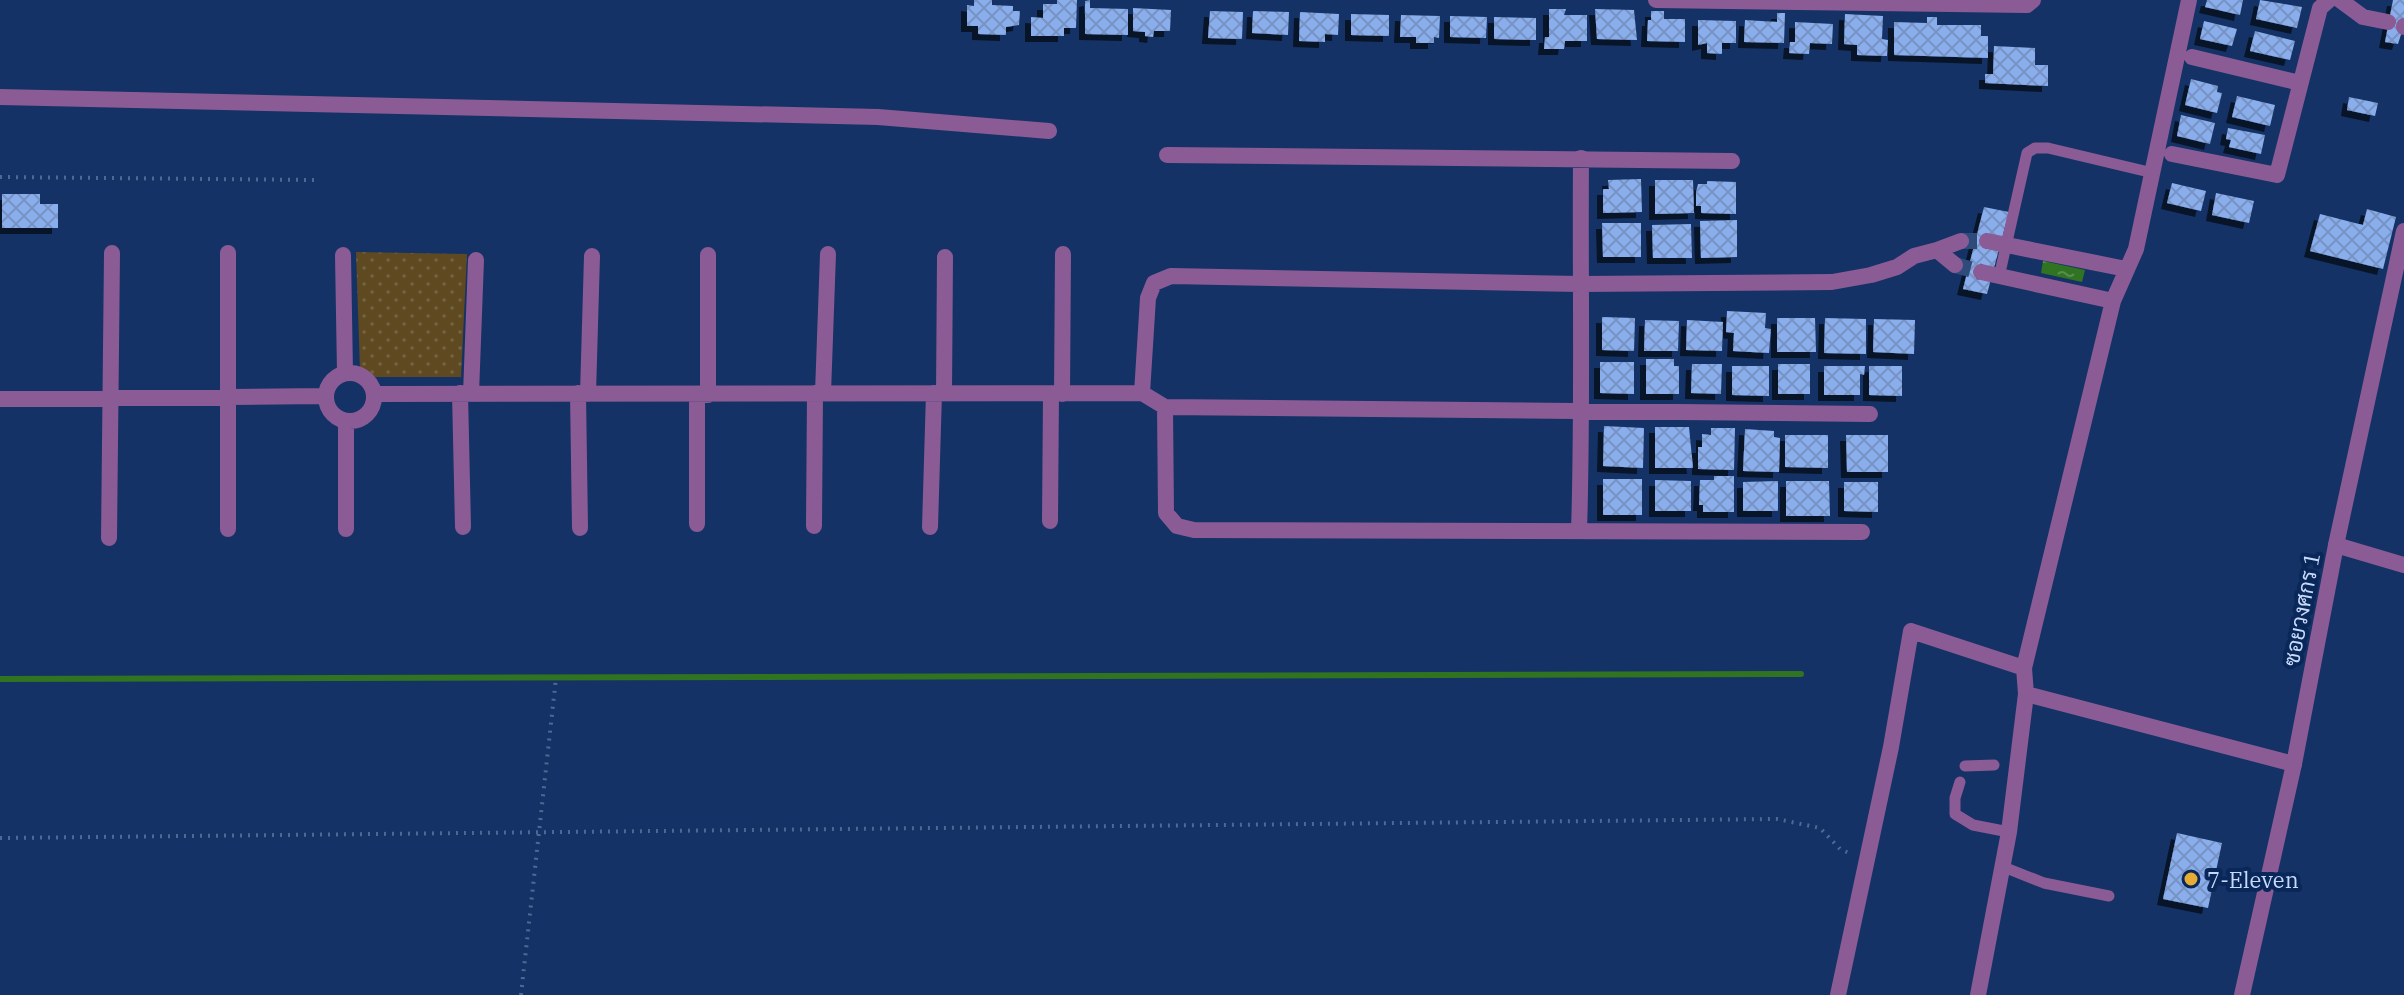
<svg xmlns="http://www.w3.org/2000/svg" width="2404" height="995" font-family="'IBM Plex Serif',Sarabun,serif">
  <defs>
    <pattern id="park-dots" width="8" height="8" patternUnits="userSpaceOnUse" patternTransform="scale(2)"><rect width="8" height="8" fill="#5e4921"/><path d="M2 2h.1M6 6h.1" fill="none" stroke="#746342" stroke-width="1.8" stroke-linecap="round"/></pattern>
    <pattern id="water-ripples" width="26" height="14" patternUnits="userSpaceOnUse" patternTransform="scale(2)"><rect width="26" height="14" fill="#307422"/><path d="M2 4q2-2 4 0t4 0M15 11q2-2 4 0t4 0" fill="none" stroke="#568e4e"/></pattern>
    <pattern id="building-cross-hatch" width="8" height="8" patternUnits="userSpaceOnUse" patternTransform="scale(2)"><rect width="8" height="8" fill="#8aaeec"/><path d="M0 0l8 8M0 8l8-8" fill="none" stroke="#7693c4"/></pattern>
    <filter id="shadow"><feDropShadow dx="-6" dy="6" stdDeviation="0" flood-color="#0009"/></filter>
  </defs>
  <rect width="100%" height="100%" fill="#143265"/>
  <path fill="url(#park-dots)" d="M356 252 467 254 461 377H375L360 370Z"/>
  <path fill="url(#water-ripples)" d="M2043 261 2085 270 2082 282 2041 273Z"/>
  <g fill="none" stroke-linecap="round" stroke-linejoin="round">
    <path stroke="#307422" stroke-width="6" d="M0 679 1801 674"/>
  </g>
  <path fill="url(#building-cross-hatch)" filter="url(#shadow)" d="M974 0H992V5L1013 6V11H1020L1019 25 1006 27V35L978 34V26H967V5L974 6Z
    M1057 0H1077L1076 28H1064V36H1031V17L1043 18V4H1057Z
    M1090 0V8L1128 9V35L1085 34V1Z
    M2207 0H2243L2240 15 2205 7Z
    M2260 0 2302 7 2297 28 2256 19Z
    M2393 0H2404V25L2398 44 2385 42Z
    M1133 8 1171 10 1170 31H1154L1153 37 1145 36V32L1133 31Z
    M1549 9H1566L1564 15H1587V41H1565L1564 49H1544L1545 37H1549Z
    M1595 9 1634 10 1637 40 1597 39Z
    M1210 11 1243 12 1242 39 1208 38Z
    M1253 11 1289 12 1288 35 1252 33Z
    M1651 11H1664V19H1685V42L1647 41 1648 20H1651Z
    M1300 12 1339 14 1338 35 1325 34V42L1299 41Z
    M1777 13H1785L1784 43 1744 42 1745 20 1777 22Z
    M1351 14 1389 15V36L1351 35Z
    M1845 14 1883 16 1882 39 1888 40 1887 56 1857 55V45L1844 44Z
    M1401 15 1440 16 1439 38 1434 37V43H1416V37H1400Z
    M1450 16 1487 17 1486 38 1450 37Z
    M1494 17 1536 18V40L1494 39Z
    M1927 17H1937V25H1981V36H1988V58L1894 55V22L1927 23Z
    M1698 20 1736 21V43H1722V54L1707 53V43L1698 45Z
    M2204 21 2237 29 2232 46 2200 39Z
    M1795 22 1833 24 1832 44 1810 43 1809 54 1789 53 1790 42H1795Z
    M2255 31 2295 41 2290 60 2250 51Z
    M1994 46 2035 48V65H2048V86L1985 83V74H1993Z
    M2191 79 2218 86 2217 92 2222 93 2217 113 2185 105Z
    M2237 96 2275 105 2270 126 2232 117Z
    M2349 97 2378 103 2375 116 2347 110Z
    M2181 115 2215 123 2210 144 2177 136Z
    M2228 128 2265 135 2261 154 2229 147 2231 140 2226 139Z
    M1641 179 1642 212 1603 213V189H1609L1608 180Z
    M1655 180H1693L1694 213 1655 214Z
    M1707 181 1736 182V214L1701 213V206H1696V192L1698 184H1707Z
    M2172 183 2206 191 2201 211 2167 203Z
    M2216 193 2254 201 2249 223 2212 215Z
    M2 194H40V204H58V228H2Z
    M1984 207 2009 212 1987 294 1963 289Z
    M2367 209 2396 217 2383 269 2310 251 2320 214 2363 225Z
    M1737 220V257L1701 258 1700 221Z
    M1602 223H1641V257H1603Z
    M1691 224 1692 258H1653L1652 225Z
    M1727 311 1766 313 1765 328 1771 329 1769 353 1733 351 1734 333 1726 332Z
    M1602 317 1635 318 1634 351 1602 350Z
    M1777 318H1815L1816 352H1777Z
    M1825 318 1866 319V354L1824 353Z
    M1874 319 1915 320 1914 354 1873 352Z
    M1645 320 1679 321 1678 351H1644Z
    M1687 320 1723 322 1722 351 1686 350Z
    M1646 359H1674V366H1679V394H1646Z
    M1600 362H1634V394L1600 393Z
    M1692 364H1722L1721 394 1691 393Z
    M1778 364H1810V394H1778Z
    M1732 366H1769V396L1732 395Z
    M1824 366H1865L1864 375 1860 374V395H1824Z
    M1869 366H1902V396L1869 395Z
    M1604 426 1644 428 1643 468 1603 466Z
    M1655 427H1689L1693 468H1655Z
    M1711 428H1735L1734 470 1698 469V447H1702V434L1711 435Z
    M1745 429 1774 431V437L1780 438 1779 472 1743 471Z
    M1785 435H1828V468L1785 467Z
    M1846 435H1888V472H1847Z
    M1714 476H1734V512H1703V505H1699L1700 480H1714Z
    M1603 479H1642V515H1603Z
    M1655 480 1691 481V511H1655Z
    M1778 481V511H1743V482Z
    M1786 481H1829L1830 516H1786Z
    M1844 482H1878V512L1844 511Z
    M2177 833 2222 843 2208 908 2163 899Z"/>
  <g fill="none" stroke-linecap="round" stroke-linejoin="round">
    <path stroke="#2f4b7b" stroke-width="16" stroke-dasharray="16 8" stroke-linecap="butt" d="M1961 241H1987
      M1955 265 1981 272"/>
    <path stroke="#4f6996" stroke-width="4" stroke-dasharray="2 6" stroke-linecap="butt" d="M0 177 315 180
      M0 838 1777 819 1820 828 1840 849 1851 854
      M521 995 556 678"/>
    <path stroke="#8b5b95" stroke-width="11" d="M1999 277 2027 153 2035 148H2048L2153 173
      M1965 766 1994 765
      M1960 782 1955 798V814L1973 825 2009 832
      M2001 866 2044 883 2109 896"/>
    <path stroke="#8b5b95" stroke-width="16" d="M1656 0 2027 5 2033 0
      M2340 0 2363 17 2388 22
      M2404 26V27
      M2192 57 2300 83
      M0 97 878 117 1049 131
      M2172 154 2277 175 2320 8 2329 0
      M1167 155 1732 161
      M1987 241 2126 269
      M343 255 345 373
      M708 255V395
      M1955 265 1937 250 1961 241
      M1981 272 2113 301
      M326 397a24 24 0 1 1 48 0a24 24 0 1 1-48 0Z
      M460 393 463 527
      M578 393 580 528
      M823 393 828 254
      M944 393 945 257
      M1142 393 1148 298 1154 283 1171 276 1580 284 1832 282 1871 275 1897 267 1914 256 1937 250
      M374 394 1142 393 1165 407 1870 414
      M471 394 476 260
      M588 394 592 256
      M697 394V524
      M1062 394 1063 254
      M0 399 325 396
      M1165 407 1166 513 1177 526 1194 530 1862 532
      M346 421V529
      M1050 521 1051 394
      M814 526 815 393
      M930 527 934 393
      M228 529V253
      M1579 531C1583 406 1580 282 1581 158
      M109 538 112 253
      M2336 545 2404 565
      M2026 694 2294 764
      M1838 995 1891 747 1911 631 2024 668
      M1978 995 2009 832 2026 694 2024 668 2113 301 2136 249 2189 0"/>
    <path stroke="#8b5b95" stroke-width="16" d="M2242 995 2294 764 2336 545 2404 231"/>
  </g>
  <circle fill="#e7ac36" stroke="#092759" stroke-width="3" cx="2191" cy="879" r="8"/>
  <g text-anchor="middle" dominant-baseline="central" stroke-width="8" stroke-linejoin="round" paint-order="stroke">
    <g font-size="22" fill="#c7dafa" stroke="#092759">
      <text transform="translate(2301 609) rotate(-79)">ซอยวงศกร 1</text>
    </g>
    <g font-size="22" fill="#c7dafa" stroke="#092759" text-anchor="start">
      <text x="2207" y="879">7-Eleven</text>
    </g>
  </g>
</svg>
